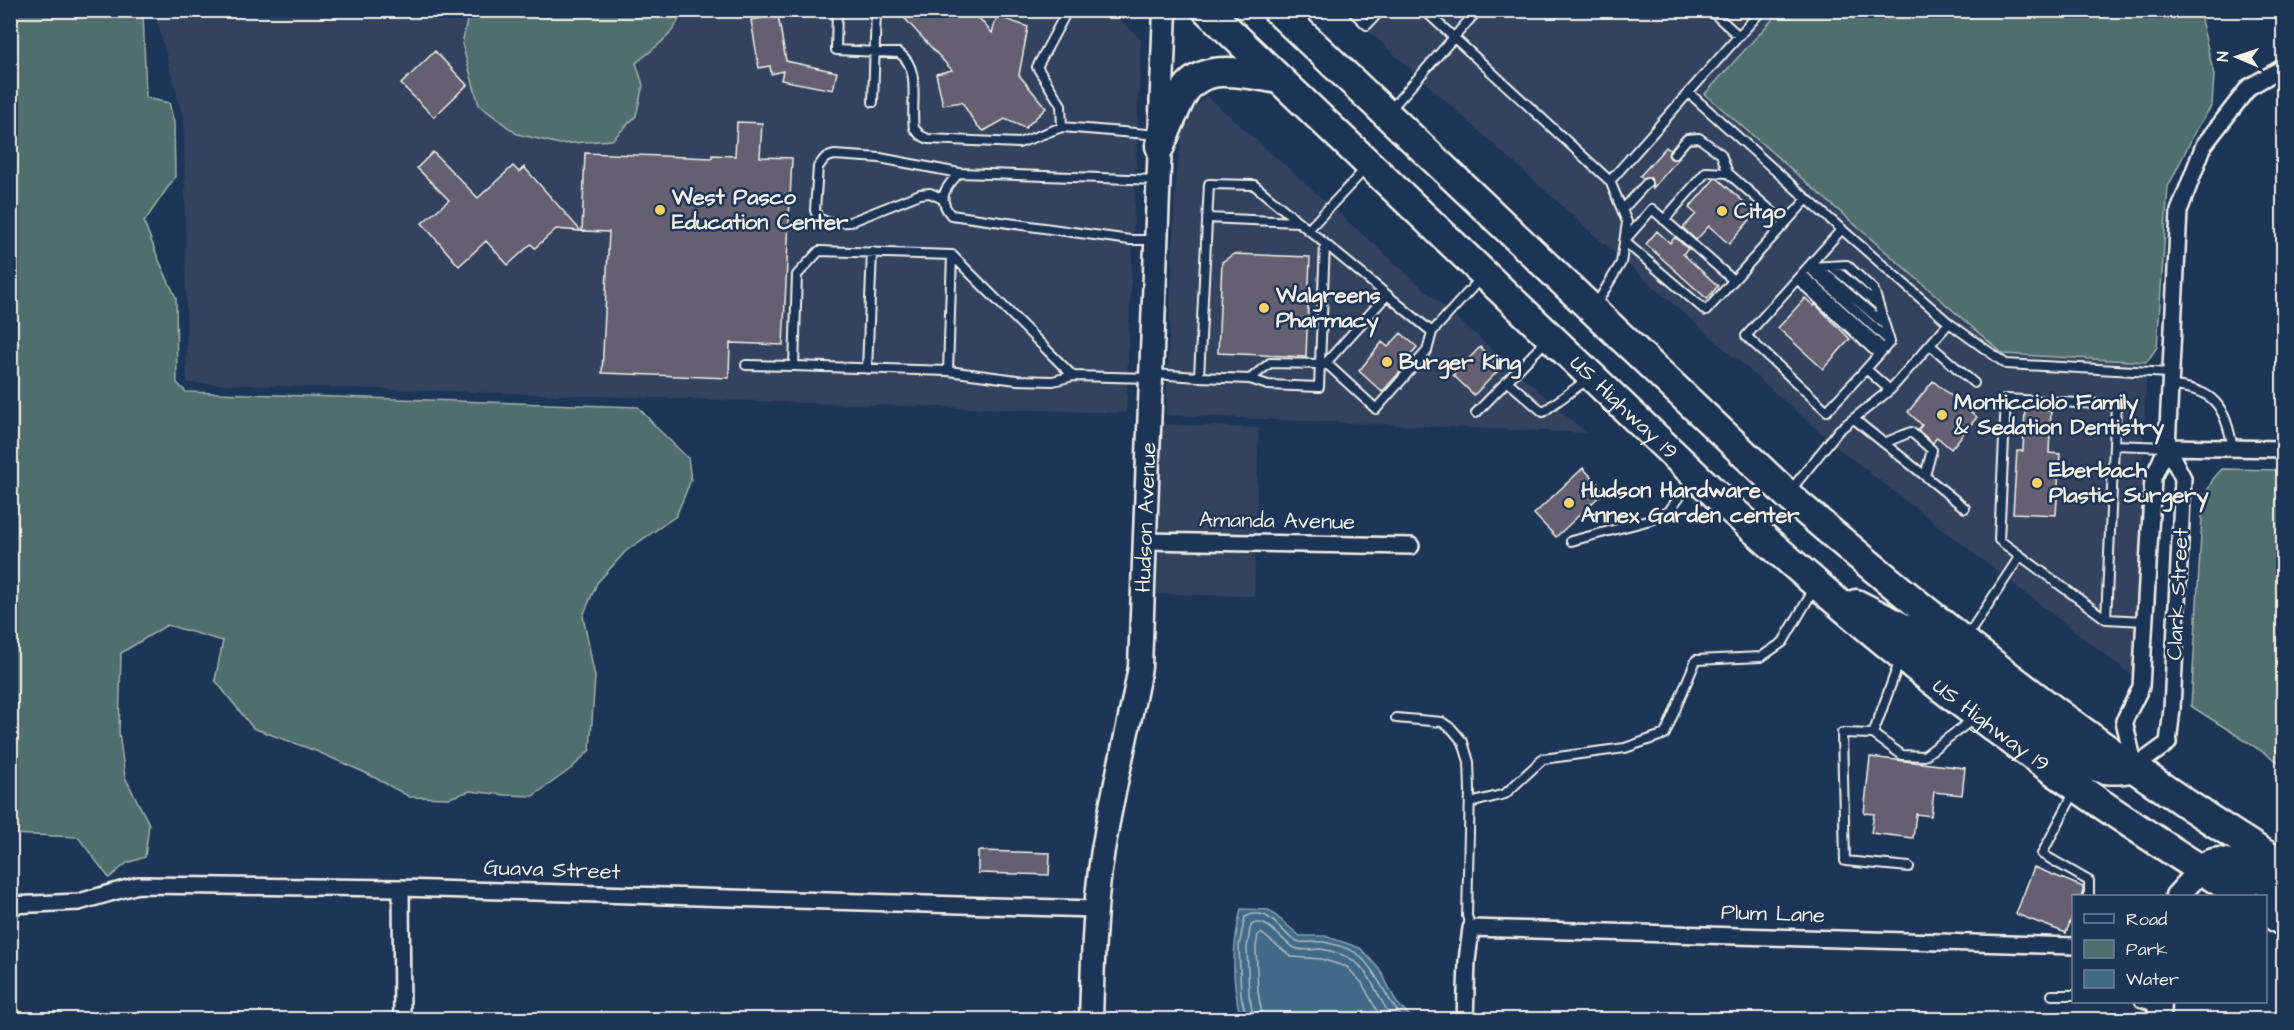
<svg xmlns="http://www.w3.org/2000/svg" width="2294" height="1030" font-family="'Architects Daughter',sans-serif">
  <rect width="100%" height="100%" fill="#1d3557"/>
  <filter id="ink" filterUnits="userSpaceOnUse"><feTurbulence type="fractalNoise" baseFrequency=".0167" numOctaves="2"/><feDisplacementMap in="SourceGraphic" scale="12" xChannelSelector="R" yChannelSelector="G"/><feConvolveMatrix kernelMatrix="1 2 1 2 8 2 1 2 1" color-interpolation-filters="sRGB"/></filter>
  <g filter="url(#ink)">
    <path fill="#33425f" d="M154 11H469L462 44 636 116 643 85 636 63 667 37 680 19 681 11H1109L1141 39 1126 413 187 383 184 121Z
      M1346 11H1780L1705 94 2003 354 2147 362 2134 677 1844 453 1585 227Z
      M1206 95 1586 433 1166 415 1176 173 1185 120Z
      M1158 417 1165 424 1259 428 1254 596 1151 594Z"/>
    <path fill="#506e6d" stroke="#a2b0aa" stroke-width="1.5" d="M10 11H143L146 98 169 103 174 122 175 177 144 222 158 258 176 298 177 383 186 392 638 407 657 428 688 458 691 480 676 516 626 551 597 583 583 616 595 677 590 750 572 768 533 796 505 795 470 791 449 798 410 797 368 774 316 751 253 728 215 680 223 641 167 625 121 653 119 733 125 777 149 824 145 857 127 863 109 878 78 837 11 834Z
      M469 11V10L681 11C678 34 652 49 636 63L643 85 636 116 612 140 560 144 517 134 479 105 462 44Z
      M1780 11H2199L2214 75 2212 105 2195 132 2168 187 2157 347 2147 362 2003 354 1705 94Z
      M2222 469 2283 470V765L2191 706 2203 500 2213 479Z"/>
    <path fill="#406a87" stroke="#88a0ae" stroke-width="1.5" d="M1241 909 1269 910 1300 936H1325L1360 948 1380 970 1397 1003 1413 1019H1241C1231 979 1232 949 1241 909Z"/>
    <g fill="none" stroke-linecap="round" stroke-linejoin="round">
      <path stroke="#acbbc1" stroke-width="1.5" d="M1247 1020 1241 995 1239 946 1245 917C1271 903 1281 938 1300 942 1308 943 1316 941 1324 942 1333 944 1352 949 1359 955 1379 974 1386 1000 1404 1020
        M1254 1020 1249 994 1247 947 1251 925C1267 916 1280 940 1293 947 1301 952 1312 949 1320 949 1329 950 1344 955 1351 959 1373 972 1378 1002 1394 1020
        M1263 1020 1258 992 1256 947 1258 935 1261 933 1292 957 1321 959 1347 967 1362 983 1382 1020"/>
    </g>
    <path fill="#656171" stroke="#f4f1e8" stroke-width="1.5" d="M897 10H972L992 33 997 16 1028 27 1019 75 1046 108 1025 128 1005 119 984 131 976 125 962 102 943 105 936 74 952 70Z
      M778 15 786 61 837 72 833 90 781 80 783 71 771 74 770 66 759 68 751 20Z
      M435 51 467 85 434 117 401 84Z
      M737 122 762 123 760 157 792 158 783 345 730 343 729 378 602 373 609 232 582 231 585 153 712 158V155L735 156Z
      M1666 147 1670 150 1668 155 1671 159 1679 158 1653 188 1651 178 1643 179 1640 176Z
      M433 152 478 198 513 166 519 172 524 167 581 231 556 229 535 248 531 244 508 265 486 241 459 266 422 223 449 200 417 168Z
      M1715 178 1718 179 1756 213 1729 244 1709 226 1696 240 1683 228 1696 214 1689 208Z
      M1657 231 1670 243 1675 237 1688 249 1683 254 1718 286 1707 299 1646 244Z
      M1234 254 1310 257 1306 357 1218 353 1222 262Z
      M1805 298 1814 306 1815 304 1850 339 1823 369 1778 328Z
      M1401 333 1417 347 1405 361 1408 363 1382 392 1359 371 1382 342 1388 347Z
      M1480 347 1501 368 1474 395 1453 375Z
      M1933 381 1977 417 1951 449 1937 437 1933 443 1918 430 1922 425 1908 412Z
      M2025 409 2051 411 2049 453 2060 454 2056 515 2013 513 2017 451H2023Z
      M1583 468 1605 491 1556 537 1534 514Z
      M1870 757 1965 768 1962 795 1934 792 1931 816 1916 814 1913 838 1871 833 1874 814 1864 813Z
      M978 851 1050 853 1049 875 978 873Z
      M2034 867 2083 887V897H2073V914L2066 933 2016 914Z"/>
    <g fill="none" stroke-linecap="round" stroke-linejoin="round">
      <defs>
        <path id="lane" d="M837 10 836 50 899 53C922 68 910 106 914 128L920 135 928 139 1019 143 1062 127 1159 135
          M1351 10 1367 25 1381 10
          M1424 10 1610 181 1627 222 1621 263 1595 306
          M1710 10 1739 36
          M1689 93 1807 199 1949 323 2006 364 2170 373
          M873 102 876 10
          M1389 111 1478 10
          M1062 127 1061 105 1037 67 1066 13 1064 10
          M1674 154 1687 139 1699 138 1721 154 1728 173
          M959 173C946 187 936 198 951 215L1130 240H1153
          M1610 181 1762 10
          M943 199 930 193 920 194 850 222 830 223 818 218 815 210 818 167 825 158 834 155 880 158 959 173 1157 180
          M1622 210 1647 183
          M1207 218 1298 222
          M1664 220 1706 172 1728 173 1785 223
          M1842 229 1746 336 1827 411 1866 369 1890 390
          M1308 230 1367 167
          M1831 266 1878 305
          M1808 267 1847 265 1874 290 1890 342 1866 369
          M1808 267 1889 341
          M1818 267 1884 324
          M1802 274 1884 349
          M1797 279 1879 355
          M1733 280 1652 209 1624 241 1706 311 1807 199
          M1930 345 1974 383
          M1326 363 1376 409 1427 351 1432 332
          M746 365 794 366
          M1324 365 1387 295
          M867 369 872 252
          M948 371 952 255
          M1153 374 1199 377 1209 184 1254 185 1432 332 1481 278
          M1073 376 952 255 819 251 797 275 794 366 948 371 1017 380 1053 381 1073 376 1149 378
          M1199 377 1250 379 1268 385 1319 387 1325 244
          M1250 379 1270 363 1320 364
          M1507 381 1543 412 1588 379
          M2170 386C2215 388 2225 407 2233 448
          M1476 413 1547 340
          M1854 419 1965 508
          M1884 443 1911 432 1932 450 1925 476
          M2114 445 2116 405 2006 399 1999 540 2106 619 2145 621
          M1790 491 1839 430 1890 390 1949 323
          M1571 541 1651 520 1669 511 1692 479
          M2106 619 2114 445 2167 447
          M1966 638 2020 556
          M1900 660 1873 734 1842 733 1845 861 1909 867
          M1396 718 1442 722 1452 729 1463 742 1469 762 1470 790 1467 916 1471 928
          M1873 734 1902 755 1924 756 1972 720
          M2075 791 2042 854 2089 881V896
          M1470 803 1505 794 1543 759 1625 748 1665 734 1696 660 1761 657 1783 642 1814 589
          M2052 995H2074
          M2140 1002 2158 1008"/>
        <path id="street" d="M2167 447 2183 478 2172 709 2168 743 2135 767 2124 721 2141 687 2153 478 2167 447 2179 211 2204 145 2249 87 2284 67
          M2167 447 2284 449
          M1143 541 1411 546
          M401 888 402 1020
          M10 905 79 902 138 885 401 888 1095 909
          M1465 1020 1467 961 1471 928 2074 946"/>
        <g id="secondary">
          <path d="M2177 896 2201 870"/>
          <path id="s1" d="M1091 1020C1093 957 1094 895 1106 833 1116 777 1130 723 1140 667L1165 10"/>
          <path d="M2159 1020 2160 1002"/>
        </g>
        <g id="highway">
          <path id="s2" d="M1207 10 1733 511C1785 557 1837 603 1891 647 2002 739 2121 820 2243 896"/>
          <path d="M1277 10 1793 500C1948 633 2109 760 2284 866"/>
          <path d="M1160 146C1167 129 1174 110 1183 94 1202 60 1248 74 1279 79"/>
          <path d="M1856 604 1911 632 2087 763C2104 771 2116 771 2135 767"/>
          <path d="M2201 870C2205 868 2210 864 2214 863 2234 858 2266 883 2284 893"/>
          <path d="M2266 911 2284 922"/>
        </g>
      </defs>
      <use href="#lane" stroke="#f4f1e8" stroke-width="12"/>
      <use href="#street" stroke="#f4f1e8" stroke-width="20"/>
      <use href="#secondary" stroke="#f4f1e8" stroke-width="27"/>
      <use href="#highway" stroke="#f4f1e8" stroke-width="33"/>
      <use href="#lane" stroke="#1d3557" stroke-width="8"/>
      <use href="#street" stroke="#1d3557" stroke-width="15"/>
      <use href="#secondary" stroke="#1d3557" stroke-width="22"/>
      <use href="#highway" stroke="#1d3557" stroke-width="28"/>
    </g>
  </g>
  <g fill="#ffd166" stroke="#1d3557" stroke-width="2">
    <circle cx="660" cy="210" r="6"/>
    <circle cx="1722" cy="211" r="6"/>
    <circle cx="1264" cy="308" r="6"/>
    <circle cx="1387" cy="362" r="6"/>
    <circle cx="1942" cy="415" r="6"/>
    <circle cx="2037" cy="483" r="6"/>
    <circle cx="1569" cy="503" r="6"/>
  </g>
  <g text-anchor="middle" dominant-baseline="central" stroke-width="5" stroke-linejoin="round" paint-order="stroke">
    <g font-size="22" font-weight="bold" fill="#f4f1e8" stroke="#1d3557" text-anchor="start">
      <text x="672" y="197">West Pasco<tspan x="672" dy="25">Education Center</tspan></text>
      <text x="1734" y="211">Citgo</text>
      <text x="1276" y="295">Walgreens<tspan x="1276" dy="25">Pharmacy</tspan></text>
      <text x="1399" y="362">Burger King</text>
      <text x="1954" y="402">Monticciolo Family<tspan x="1954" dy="25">&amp; Sedation Dentistry</tspan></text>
      <text x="2049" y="470">Eberbach<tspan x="2049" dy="25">Plastic Surgery</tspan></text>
      <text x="1581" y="490">Hudson Hardware<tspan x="1581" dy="25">Annex Garden center</tspan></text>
    </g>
    <g font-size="22" fill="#f4f1e8" stroke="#1d3557">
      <text stroke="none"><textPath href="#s2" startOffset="576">US Highway 19</textPath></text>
      <text stroke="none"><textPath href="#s1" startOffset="507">Hudson Avenue</textPath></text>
      <text transform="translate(1277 521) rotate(1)">Amanda Avenue</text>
      <text transform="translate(2178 594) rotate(-87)">Clark Street</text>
      <text stroke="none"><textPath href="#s2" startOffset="1062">US Highway 19</textPath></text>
      <text transform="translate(552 870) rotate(2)">Guava Street</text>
      <text transform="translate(1773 914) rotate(2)">Plum Lane</text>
    </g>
  </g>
  <rect width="2294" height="1030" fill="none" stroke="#1d3557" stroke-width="36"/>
  <rect x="18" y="18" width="2258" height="994" fill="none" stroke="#f4f1e8" stroke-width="2" filter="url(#ink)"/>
  <rect x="2072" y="895" width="195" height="108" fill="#1d3557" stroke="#738091" stroke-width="1.5"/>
  <rect x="2084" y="914" width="30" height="9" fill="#1d3557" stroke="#738091" stroke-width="1.5"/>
  <text x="2126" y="925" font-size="18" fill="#f4f1e8">Road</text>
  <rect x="2084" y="940" width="30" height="18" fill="#506e6d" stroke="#738091" stroke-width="1.5"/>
  <text x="2126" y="955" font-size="18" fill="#f4f1e8">Park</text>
  <rect x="2084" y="970" width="30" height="18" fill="#406a87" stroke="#738091" stroke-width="1.5"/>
  <text x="2126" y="985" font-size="18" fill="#f4f1e8">Water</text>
  <g transform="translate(2237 57) rotate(272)" stroke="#1d3557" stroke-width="4.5" paint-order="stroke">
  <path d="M0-4.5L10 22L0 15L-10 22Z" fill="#f4f1e8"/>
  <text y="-9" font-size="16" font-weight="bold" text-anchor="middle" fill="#f4f1e8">N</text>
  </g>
</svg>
